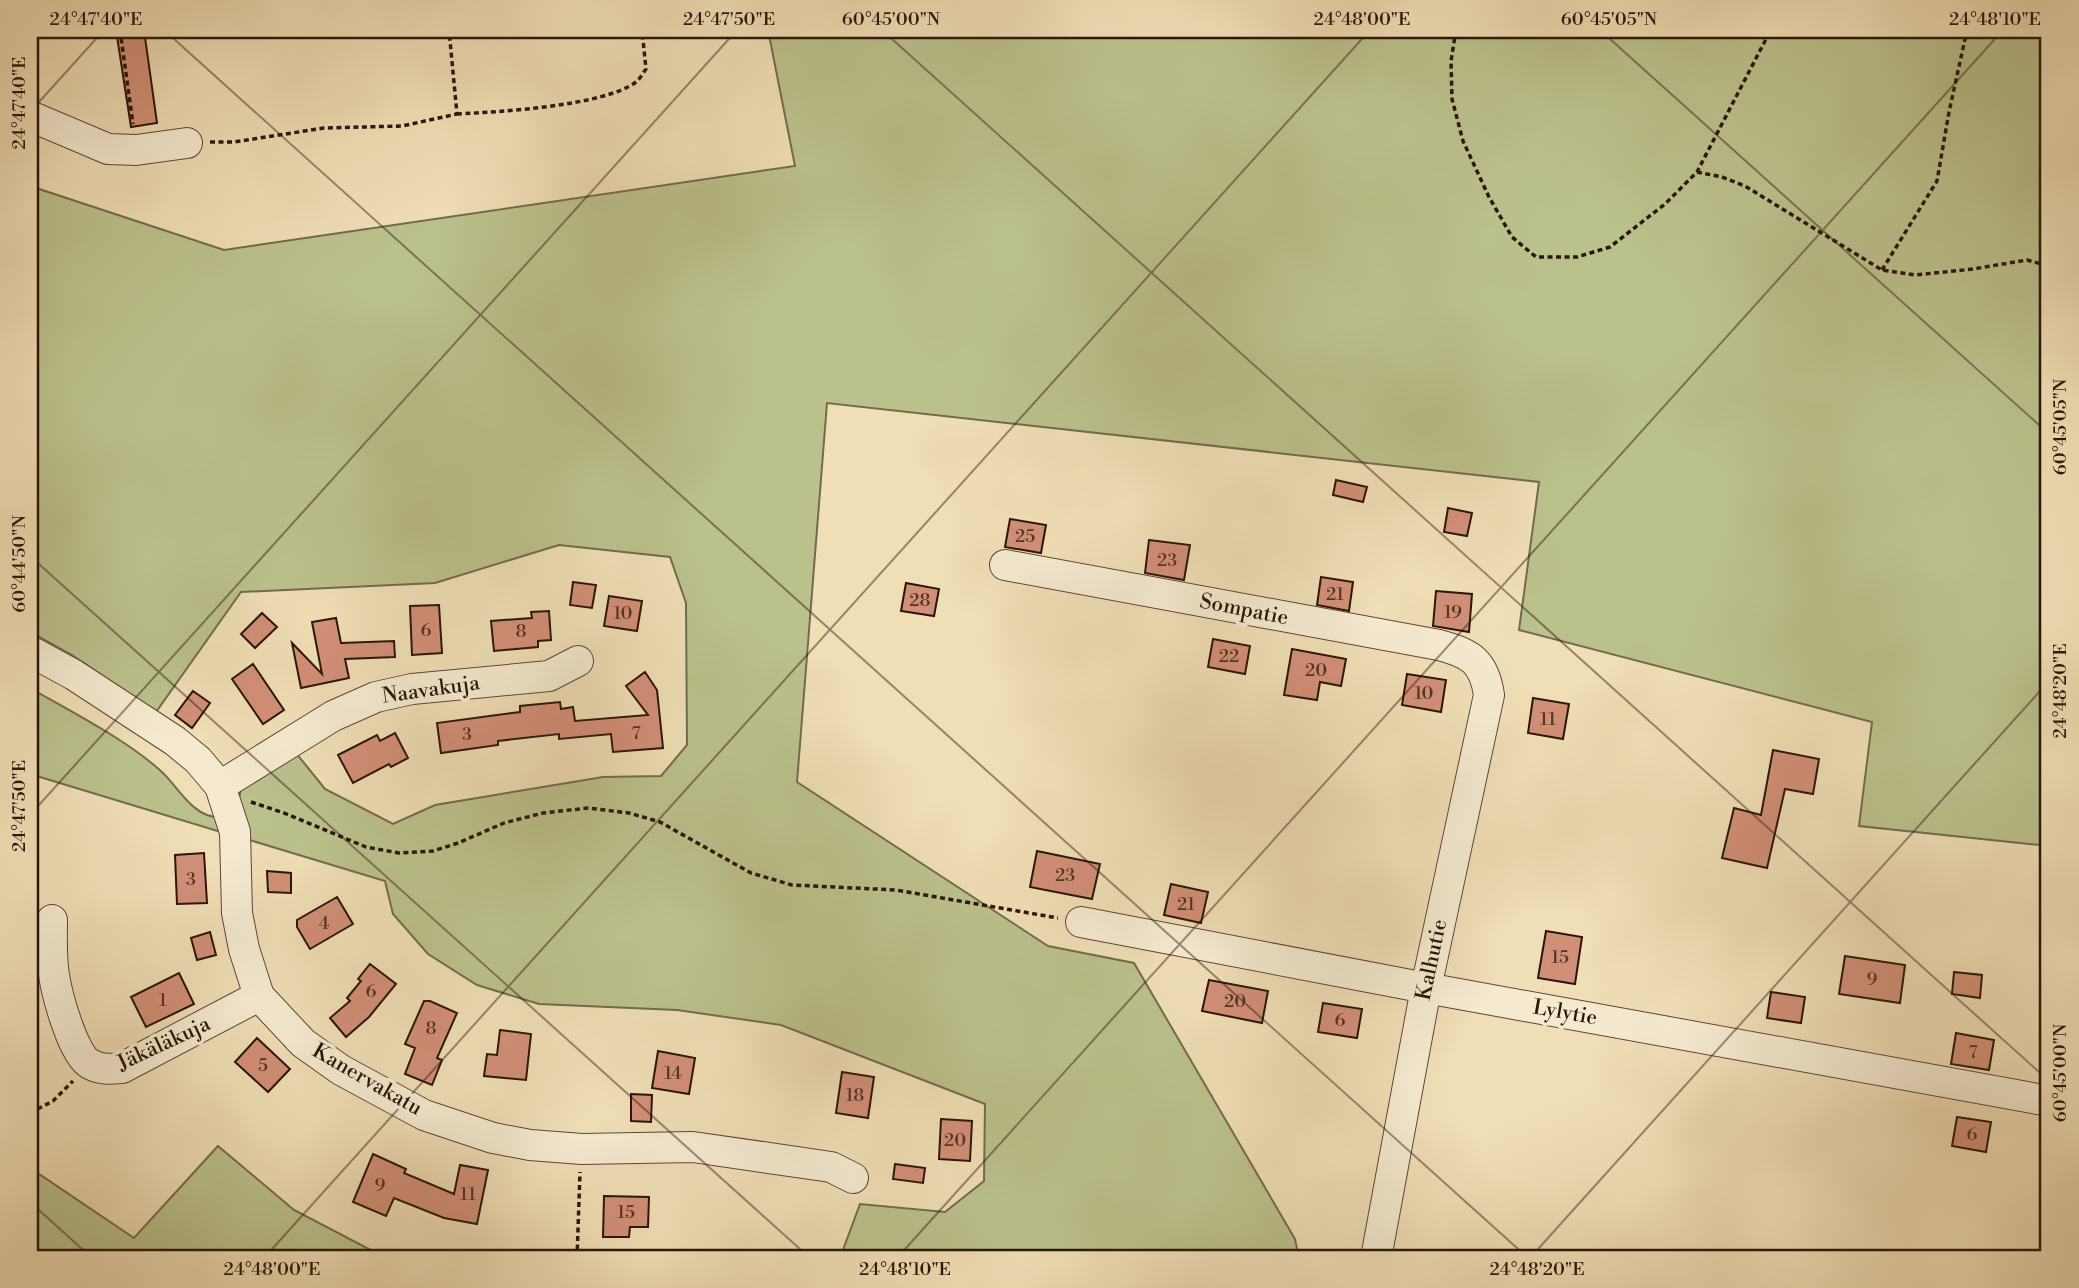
<svg xmlns="http://www.w3.org/2000/svg" width="2079" height="1288" font-family="'Libre Bodoni',serif">
  <rect width="100%" height="100%" fill="#f0deb6"/>
  <filter id="stains"><feTurbulence type="fractalNoise" baseFrequency=".00286" numOctaves="4"/><feColorMatrix values="0 0 0 0 .2 0 0 0 0 .09 0 0 0 0 .02 0 0 0 .5 -.17"/></filter>
  <radialGradient id="worn" r=".72"><stop offset=".6" stop-color="#630" stop-opacity="0"/><stop offset="1" stop-color="#630" stop-opacity=".3"/></radialGradient>
  <path fill="#bbc18d" stroke="#726c4a" stroke-width="2" d="M768 30H2049V846L1859 826 1872 722 1519 630 1539 482 827 403 797 782 1048 946 1134 963 1295 1239 1299 1258H840L860 1204 945 1212 984 1181 985 1104 781 1025 677 1010 539 1004 477 985 428 954 393 914 385 881 246 839C243 823 236 804 241 789L296 753 325 789 393 824 435 805 603 777 661 776 687 745 686 603 670 557 559 545 435 583 241 592 156 712 72 655 30 632V186L224 250 795 166Z
    M30 688C70 711 131 742 164 774 179 789 194 817 218 817L224 833 30 774Z
    M218 1146 294 1210 384 1257 391 1258H30V1168L134 1238Z"/>
  <path fill="#d28f78" stroke="#2a1607" stroke-width="2" d="M116 30H144L157 123 131 127Z
    M1336 480 1367 487 1363 502 1333 495Z
    M1448 508 1472 513 1467 536 1444 532Z
    M1010 519 1046 525 1041 553 1005 547Z
    M1149 540 1190 545 1184 580 1145 573Z
    M1321 577 1353 582 1349 611 1317 605Z
    M573 582 596 585 592 608 570 605Z
    M906 583 939 589 934 616 901 611Z
    M1436 591 1472 594 1469 632 1433 626Z
    M609 596 642 601 637 631 604 626Z
    M439 605 442 653 412 655 410 606Z
    M549 611 551 640 538 641V647L494 651 491 621 532 618 531 612Z
    M262 613 277 627 255 648 241 634Z
    M336 618 341 643 394 641 395 657 345 659 349 678 301 688 292 643 322 674 312 622Z
    M1213 639 1250 646 1245 674 1208 667Z
    M1292 649 1346 659 1341 686 1320 682 1317 700 1284 695Z
    M253 664 284 710 263 724 232 679Z
    M645 672 657 690 663 748 613 752 611 734 559 739V734L498 741V745L441 753 437 723 520 712V706L560 702 561 709 573 707 575 721 648 715 626 686Z
    M1407 674 1446 680 1441 712 1402 705Z
    M193 691 210 703 192 728 175 715Z
    M1533 698 1569 704 1563 739 1528 733Z
    M395 733 408 758 391 767 389 764 353 783 338 755 377 735 380 741Z
    M1773 750 1819 759 1813 794 1785 789 1767 868 1722 858 1734 808 1761 815Z
    M1037 851 1100 864 1092 899 1030 887Z
    M204 853 207 903 177 904 175 855Z
    M267 871 291 873V893L268 892Z
    M1171 884 1208 892 1201 923 1164 915Z
    M337 897 353 924 310 949 297 927V920Z
    M1546 931 1582 937 1575 984 1538 978Z
    M210 932 216 955 197 960 191 938Z
    M1845 956 1905 965 1900 1003 1839 994Z
    M370 964 396 984 369 1017 346 1037 330 1018 350 1001 347 998 361 981 358 979Z
    M1954 972 1982 975 1980 998 1952 994Z
    M179 973 194 1004 146 1027 131 997Z
    M1209 980 1268 991 1262 1023 1202 1011Z
    M1771 992 1805 997 1801 1023 1767 1018Z
    M424 1001H430L457 1013 437 1058 442 1060 432 1085 405 1074 415 1048 405 1044Z
    M1323 1003 1362 1009 1357 1038 1318 1032Z
    M500 1030 531 1034 526 1080 484 1076 487 1054 497 1055Z
    M1956 1033 1994 1040 1989 1070 1951 1064Z
    M257 1038 290 1069 268 1092 235 1062Z
    M658 1051 695 1058 689 1094 652 1088Z
    M842 1072 874 1077 868 1118 836 1113Z
    M631 1094 652 1095 651 1122 631 1121Z
    M1957 1117 1991 1122 1986 1152 1952 1146Z
    M941 1119 972 1121 970 1161 939 1159Z
    M373 1154 406 1169 404 1173 454 1194 460 1165 488 1170 477 1224 444 1218 394 1198 386 1216 353 1202Z
    M895 1164 925 1168 923 1183 893 1179Z
    M604 1196 649 1197 648 1227H630L629 1237H603Z"/>
  <g fill="none" stroke-linecap="round" stroke-linejoin="round">
    <defs>
      <path id="minor" d="M30 116 108 149 136 150 187 143
        M1005 565 1439 645C1470 653 1484 661 1489 695L1426 988 1376 1258
        M30 651 74 675 175 741 198 760 220 786 235 832 237 913 244 949 259 996 303 1043 341 1070 424 1115 493 1138 530 1145 582 1149 693 1147 831 1167 853 1178
        M220 786 333 716 376 697 412 689 549 676 578 661
        M52 920C52 938 51 958 54 975 57 995 73 1055 90 1064 101 1070 110 1069 122 1068L259 996
        M1081 922 1426 988 2049 1101"/>
    </defs>
    <use href="#minor" stroke="#5c4833" stroke-width="32"/>
    <path stroke="#2a1607" stroke-width="3.5" stroke-dasharray="5 3.5" stroke-linecap="butt" d="M120 30 133 124
      M1456 30 1451 61 1452 99 1463 141 1489 197 1512 237 1536 257H1577L1610 247 1665 204 1697 172 1765 41 1768 30
      M457 114C499 112 604 106 636 82 640 79 643 73 646 69L642 30
      M210 142H234L324 128 402 126 457 114 449 30
      M1697 172 1722 177 1745 186 1882 270 1915 275 1973 269 2027 260 2049 266
      M1882 270 1937 181 1949 112 1967 30
      M251 802 284 813 366 847 399 853 433 851 458 843 504 823 543 813 588 808 629 813 660 822 751 873 792 885 896 890 1058 918
      M30 1113 53 1101 73 1081
      M577 1258 580 1172"/>
    <use href="#minor" stroke="#f5ead0" stroke-width="30"/>
  </g>
  <path fill="none" stroke="#2a1607" stroke-width="2" stroke-opacity="0.45" d="M164 30 1528 1258M882 30 2049 1081M1600 30 2049 434M30 112 104 30M30 556 810 1258M30 815 737 30M30 1202 92 1258M264 1258 1370 30M897 1258 2003 30M1530 1258 2049 681"/>
  <g text-anchor="middle" dominant-baseline="central" stroke-width="7" stroke-linejoin="round" paint-order="stroke">
    <g font-size="18" fill="#543423">
      <text x="1025" y="536">25</text>
      <text x="1167" y="560">23</text>
      <text x="1335" y="594">21</text>
      <text x="920" y="600">28</text>
      <text x="1453" y="612">19</text>
      <text x="623" y="613">10</text>
      <text x="426" y="630">6</text>
      <text x="521" y="631">8</text>
      <text x="1229" y="656">22</text>
      <text x="1316" y="670">20</text>
      <text x="1424" y="693">10</text>
      <text x="1548" y="719">11</text>
      <text x="636" y="733">7</text>
      <text x="467" y="734">3</text>
      <text x="1065" y="875">23</text>
      <text x="191" y="879">3</text>
      <text x="1186" y="904">21</text>
      <text x="324" y="923">4</text>
      <text x="1560" y="957">15</text>
      <text x="1872" y="979">9</text>
      <text x="371" y="991">6</text>
      <text x="163" y="1000">1</text>
      <text x="1235" y="1001">20</text>
      <text x="1340" y="1020">6</text>
      <text x="431" y="1028">8</text>
      <text x="1973" y="1052">7</text>
      <text x="263" y="1065">5</text>
      <text x="673" y="1073">14</text>
      <text x="855" y="1095">18</text>
      <text x="1972" y="1134">6</text>
      <text x="955" y="1140">20</text>
      <text x="380" y="1185">9</text>
      <text x="468" y="1194">11</text>
      <text x="626" y="1212">15</text>
    </g>
    <g font-size="21" fill="#2a1607" stroke="#f5ead0">
      <text transform="translate(1244 610) rotate(11)">Sompatie</text>
      <text transform="translate(431 690) rotate(-8)">Naavakuja</text>
      <text transform="translate(1432 960) rotate(-78)">Kalhutie</text>
      <text transform="translate(1565 1013) rotate(10)">Lylytie</text>
      <text transform="translate(164 1044) rotate(-25)">Jäkäläkuja</text>
      <text transform="translate(367 1080) rotate(30)">Kanervakatu</text>
    </g>
  </g>
  <rect width="2079" height="1288" fill="none" stroke="#f0deb6" stroke-width="77"/>
  <rect x="38" y="38" width="2002" height="1212" fill="none" stroke="#2a1607" stroke-width="2.5"/>
  <g font-size="18" text-anchor="middle" fill="#2a1607">
    <text x="96" y="25">24°47'40"E</text>
    <text x="729" y="25">24°47'50"E</text>
    <text x="891" y="25">60°45'00"N</text>
    <text x="1362" y="25">24°48'00"E</text>
    <text x="1609" y="25">60°45'05"N</text>
    <text x="1995" y="25">24°48'10"E</text>
    <text transform="translate(19 103) rotate(-90)" y="6">24°47'40"E</text>
    <text transform="translate(2060 427) rotate(-90)" y="6">60°45'05"N</text>
    <text transform="translate(19 564) rotate(-90)" y="6">60°44'50"N</text>
    <text transform="translate(2060 691) rotate(-90)" y="6">24°48'20"E</text>
    <text transform="translate(19 806) rotate(-90)" y="6">24°47'50"E</text>
    <text transform="translate(2060 1073) rotate(-90)" y="6">60°45'00"N</text>
    <text x="272" y="1275">24°48'00"E</text>
    <text x="905" y="1275">24°48'10"E</text>
    <text x="1537" y="1275">24°48'20"E</text>
  </g>
  <rect width="100%" height="100%" filter="url(#stains)"/>
  <rect width="100%" height="100%" fill="url(#worn)"/>
</svg>
